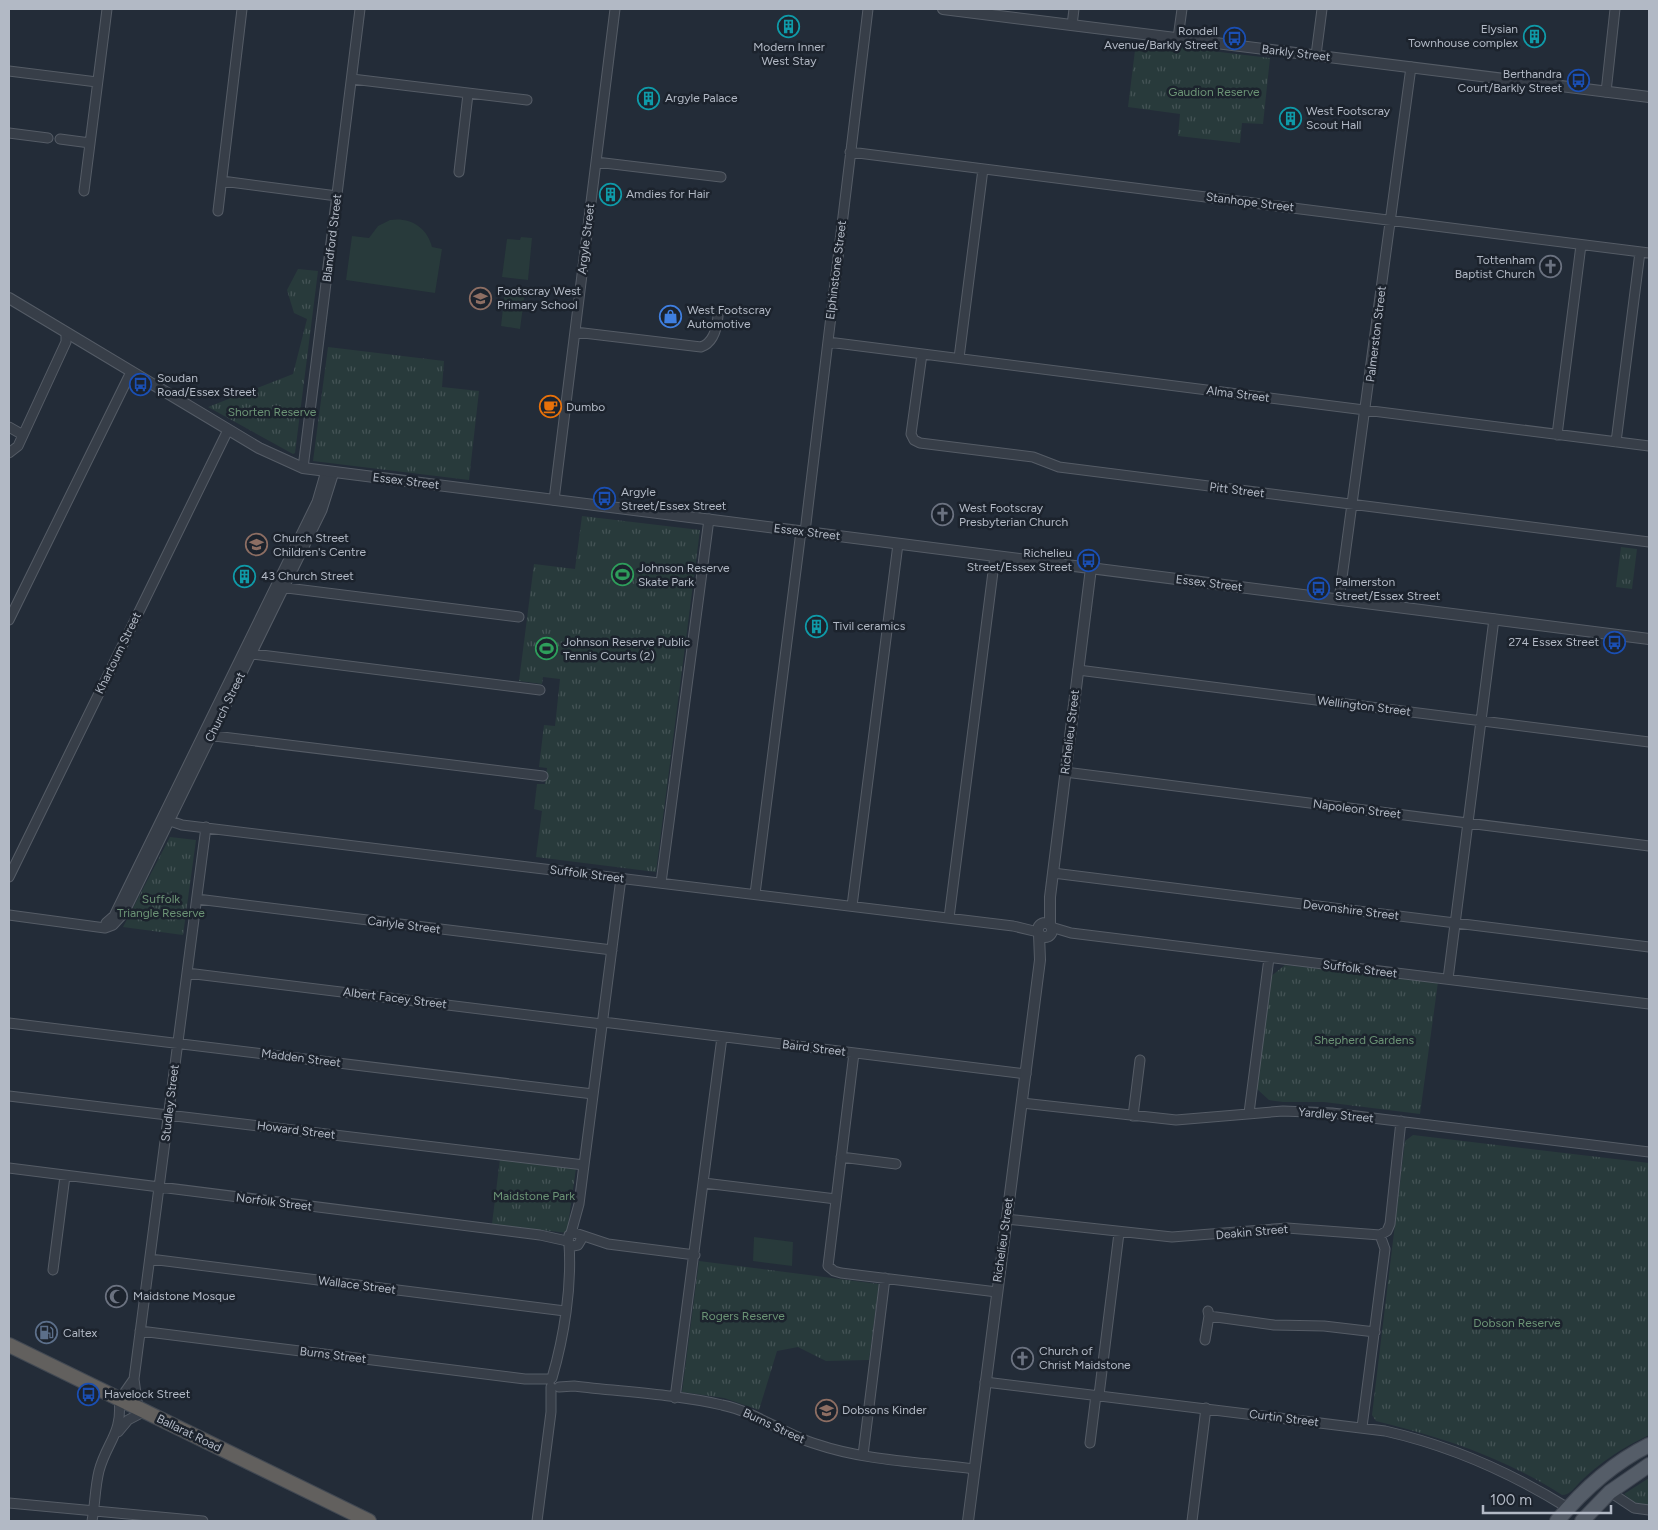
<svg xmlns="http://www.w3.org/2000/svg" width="1658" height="1530" font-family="Figtree,sans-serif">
  <defs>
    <pattern id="park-tufts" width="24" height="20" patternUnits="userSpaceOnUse" patternTransform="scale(1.25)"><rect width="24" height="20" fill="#283a3b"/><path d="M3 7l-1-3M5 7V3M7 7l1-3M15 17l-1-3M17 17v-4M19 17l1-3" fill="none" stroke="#455456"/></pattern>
  </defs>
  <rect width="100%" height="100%" fill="#232c38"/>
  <path fill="#283a3b" d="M390 220C410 217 427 227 432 247L442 249 435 293 346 280 352 236 369 238 378 226Z
    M521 237 532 238 528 280 502 277 507 239 520 240Z
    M505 290 525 292 520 329 501 326Z
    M754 1237 793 1242 792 1266 753 1261Z"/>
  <path fill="url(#park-tufts)" d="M1136 42 1270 58 1263 124 1242 123 1240 143 1178 136 1180 114 1128 107Z
    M298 269 318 271 295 453 293 454 208 407 293 374 307 319 294 313 287 290Z
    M328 347 444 361 442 387 479 391 469 480 313 461Z
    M582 516 700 530 656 872 536 857 542 811 534 809 537 784H545L547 768 539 767 544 725 555 726 560 679 543 677 542 684 519 681 534 564 575 569Z
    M1621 547 1637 549 1632 589 1616 587Z
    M170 837 196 840 183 935 123 927Z
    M1285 965 1438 982 1420 1114 1324 1102H1283L1269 1100 1257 1089 1270 977Z
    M1413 1135 1649 1163V1435C1624 1447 1600 1462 1580 1482 1575 1487 1570 1495 1562 1495 1505 1458 1442 1437 1376 1421L1372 1415 1405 1141Z
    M500 1159 576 1168 567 1233 492 1224Z
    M699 1261 879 1284 869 1360 826 1361 798 1347 777 1351 759 1410 724 1398 682 1392Z
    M1649 1478V1506L1636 1504 1624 1494Z"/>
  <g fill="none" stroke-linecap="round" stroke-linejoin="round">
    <defs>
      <path id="minor" d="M1072 25 1074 9
        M1178 38 1182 9
        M1316 55 1322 9
        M9 71 97 82
        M352 79 527 100
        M1606 92 1615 9
        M9 133 48 138
        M60 139 90 143
        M850 152 1649 253
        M596 162 721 177
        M459 172 468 94
        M222 181 337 196
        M84 191 107 9
        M218 211 242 9
        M575 332 701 347C713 343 717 328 718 316
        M828 342 1649 446
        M922 354 911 434 914 440 920 443 1033 457 1059 467 1649 542
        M959 358 983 169
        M9 427 23 435
        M1557 435 1581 245
        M1616 442 1640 252
        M9 453 18 446 66 342V333
        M303 468 360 9
        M554 500 615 9
        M805 532 868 9
        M279 587 519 617
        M1339 600 1411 67
        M9 620 131 372
        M245 653 540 690
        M1078 670 1649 742
        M206 735 543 776
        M1065 772 1649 846
        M162 818 182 825 1013 926 1038 932
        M1053 873 1649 947
        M9 877 228 430
        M661 883 709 519
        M755 894 801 531
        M197 899 612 950
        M852 906 898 544
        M9 915 105 928 113 925 124 913 322 510 334 472
        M949 918 995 556
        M106 923 114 916 317 502 326 471
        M1051 927 1071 933 1649 1004
        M187 973 602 1024
        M1448 979 1494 619
        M603 1022 1026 1074
        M9 1023 593 1094
        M854 1053 828 1266 834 1271 841 1273 997 1292
        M9 1096 584 1165
        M1022 1103 1176 1120 1283 1111 1332 1113 1649 1152
        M1249 1113 1269 958
        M1133 1116 1140 1060
        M841 1157 896 1164
        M9 1168 540 1235 567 1241
        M704 1183 836 1199
        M1006 1219 1172 1237 1287 1228 1380 1235 1387 1231 1390 1224 1401 1121
        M571 1233 579 1204 621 878
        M580 1236 581 1240 578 1245 573 1246 568 1243 569 1235 575 1233 608 1244 695 1255
        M150 1259 565 1311
        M53 1270 65 1176
        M1209 1316 1274 1325 1324 1326 1375 1332
        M140 1331 525 1379H551
        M1205 1340 1209 1316 1208 1311
        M552 1378C564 1337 572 1287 569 1244
        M985 1382 1385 1431C1452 1446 1510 1472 1568 1508
        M559 1387 574 1386C623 1392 674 1394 722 1405 756 1412 783 1434 816 1444 866 1461 922 1462 974 1469
        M1099 1395 1119 1233
        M675 1398 722 1037
        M120 1399 134 1379
        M138 1408 134 1379 206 827
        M1362 1427 1385 1249 1380 1235
        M118 1432 128 1420 145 1411
        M1090 1443 1096 1395
        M863 1455 885 1278
        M1610 1492 1634 1508 1649 1510
        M9 1503 203 1521
        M92 1521C95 1505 95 1487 99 1471 107 1441 123 1434 119 1398
        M537 1521 551 1412V1387
        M1192 1521 1206 1408"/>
      <path id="tertiary" d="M943 9 1649 97
        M9 298 259 448 303 468 1649 639
        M1038 930a7 7 0 1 1 14 0a7 7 0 1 1-14 0Z
        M1050 925V897L1091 568
        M968 1521 1040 960 1039 934"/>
      <path id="primary" d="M1557 1521C1583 1490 1613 1463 1649 1445
        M1582 1521 1610 1492 1649 1465"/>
      <path id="trunk" d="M9 1345 369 1521"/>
    </defs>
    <use href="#minor" stroke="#555c66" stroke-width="11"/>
    <use href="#tertiary" stroke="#555c66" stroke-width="12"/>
    <use href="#primary" stroke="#404752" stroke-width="16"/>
    <use href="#trunk" stroke="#424953" stroke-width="16"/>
    <use href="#minor" stroke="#373e48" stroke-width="9"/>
    <use href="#tertiary" stroke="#373e48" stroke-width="10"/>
    <use href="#primary" stroke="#555d68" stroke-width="14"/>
    <use href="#trunk" stroke="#62605e" stroke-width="14"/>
  </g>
  <defs>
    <symbol id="building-ring" viewBox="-11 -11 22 22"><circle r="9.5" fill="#1c232d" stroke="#0f9aa8" stroke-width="1.5"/><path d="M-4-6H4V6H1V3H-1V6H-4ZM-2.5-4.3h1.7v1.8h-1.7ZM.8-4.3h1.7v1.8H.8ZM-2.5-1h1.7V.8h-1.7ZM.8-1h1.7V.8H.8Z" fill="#0f9aa8"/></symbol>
    <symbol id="bus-ring" viewBox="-11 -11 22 22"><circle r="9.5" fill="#1c232d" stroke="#1a4fb4" stroke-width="1.5"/><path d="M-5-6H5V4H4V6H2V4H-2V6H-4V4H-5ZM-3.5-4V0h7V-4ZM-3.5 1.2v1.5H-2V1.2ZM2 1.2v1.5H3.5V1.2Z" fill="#1a4fb4"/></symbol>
    <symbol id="church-ring" viewBox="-11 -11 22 22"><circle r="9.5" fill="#1c232d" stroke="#6b7280" stroke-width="1.5"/><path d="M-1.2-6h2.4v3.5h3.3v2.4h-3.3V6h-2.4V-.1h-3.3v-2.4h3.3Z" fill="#6b7280"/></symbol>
    <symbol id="school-ring" viewBox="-11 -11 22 22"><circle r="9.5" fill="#1c232d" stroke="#8d6e63" stroke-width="1.5"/><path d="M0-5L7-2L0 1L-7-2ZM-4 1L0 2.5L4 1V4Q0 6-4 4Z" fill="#8d6e63"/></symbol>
    <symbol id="shop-ring" viewBox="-11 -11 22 22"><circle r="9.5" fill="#1c232d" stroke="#3f7fe0" stroke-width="1.5"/><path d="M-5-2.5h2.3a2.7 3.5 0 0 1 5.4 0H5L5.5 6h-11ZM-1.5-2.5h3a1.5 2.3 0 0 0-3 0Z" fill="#3f7fe0"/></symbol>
    <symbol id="cafe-ring" viewBox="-11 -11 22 22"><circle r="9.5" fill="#1c232d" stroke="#e8710a" stroke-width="1.5"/><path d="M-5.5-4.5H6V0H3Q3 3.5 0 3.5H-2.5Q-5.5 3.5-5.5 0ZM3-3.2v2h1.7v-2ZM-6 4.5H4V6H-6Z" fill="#e8710a"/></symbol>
    <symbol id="stadium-ring" viewBox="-11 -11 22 22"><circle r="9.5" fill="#1c232d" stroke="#2e9e5b" stroke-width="1.5"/><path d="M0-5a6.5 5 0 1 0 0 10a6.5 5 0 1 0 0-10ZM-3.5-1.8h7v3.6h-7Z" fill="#2e9e5b"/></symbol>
    <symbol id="mosque-ring" viewBox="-11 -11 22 22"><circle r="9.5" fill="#1c232d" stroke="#6b7280" stroke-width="1.5"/><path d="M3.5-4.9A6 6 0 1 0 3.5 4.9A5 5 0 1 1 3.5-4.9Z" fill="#6b7280"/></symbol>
    <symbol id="fuel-ring" viewBox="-11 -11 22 22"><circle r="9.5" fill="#1c232d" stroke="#5c6f8a" stroke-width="1.5"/><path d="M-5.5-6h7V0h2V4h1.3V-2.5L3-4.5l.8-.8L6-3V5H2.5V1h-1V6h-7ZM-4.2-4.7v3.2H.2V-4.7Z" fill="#5c6f8a"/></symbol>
  </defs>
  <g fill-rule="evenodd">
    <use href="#building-ring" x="776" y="14" width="25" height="25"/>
    <use href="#building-ring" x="1522" y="24" width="25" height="25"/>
    <use href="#bus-ring" x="1222" y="26" width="25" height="25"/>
    <use href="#bus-ring" x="1566" y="68" width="25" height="25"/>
    <use href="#building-ring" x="636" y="86" width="25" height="25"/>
    <use href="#building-ring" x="1278" y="106" width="25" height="25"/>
    <use href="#building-ring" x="598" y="182" width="25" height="25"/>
    <use href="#church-ring" x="1538" y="254" width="25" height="25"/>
    <use href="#school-ring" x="468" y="286" width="25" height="25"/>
    <use href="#shop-ring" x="658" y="304" width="25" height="25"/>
    <use href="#bus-ring" x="128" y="372" width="25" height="25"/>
    <use href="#cafe-ring" x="538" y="394" width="25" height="25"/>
    <use href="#bus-ring" x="592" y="486" width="25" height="25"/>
    <use href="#church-ring" x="930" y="502" width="25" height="25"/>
    <use href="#school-ring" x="244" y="532" width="25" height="25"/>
    <use href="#bus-ring" x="1076" y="548" width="25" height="25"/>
    <use href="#stadium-ring" x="610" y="562" width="25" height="25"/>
    <use href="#building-ring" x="232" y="564" width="25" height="25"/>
    <use href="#bus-ring" x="1306" y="576" width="25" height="25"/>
    <use href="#building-ring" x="804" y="614" width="25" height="25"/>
    <use href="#bus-ring" x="1602" y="630" width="25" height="25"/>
    <use href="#stadium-ring" x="534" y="636" width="25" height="25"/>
    <use href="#mosque-ring" x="104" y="1284" width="25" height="25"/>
    <use href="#fuel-ring" x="34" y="1320" width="25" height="25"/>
    <use href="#church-ring" x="1010" y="1346" width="25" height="25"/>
    <use href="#bus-ring" x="76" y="1382" width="25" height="25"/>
    <use href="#school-ring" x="814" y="1398" width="25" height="25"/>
  </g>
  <g text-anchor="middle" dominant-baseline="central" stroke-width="5" stroke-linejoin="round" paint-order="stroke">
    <g font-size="12" fill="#b2b9c5" stroke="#1c232d" text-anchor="start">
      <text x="1518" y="29" text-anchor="end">Elysian<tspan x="1518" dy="14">Townhouse complex</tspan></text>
      <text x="1218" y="31" text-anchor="end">Rondell<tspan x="1218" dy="14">Avenue/Barkly Street</tspan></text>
      <text x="789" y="47" text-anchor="middle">Modern Inner<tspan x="789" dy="14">West Stay</tspan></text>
      <text x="1562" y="74" text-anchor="end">Berthandra<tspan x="1562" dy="14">Court/Barkly Street</tspan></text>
      <text x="665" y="98">Argyle Palace</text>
      <text x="1306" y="111">West Footscray<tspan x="1306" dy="14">Scout Hall</tspan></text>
      <text x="626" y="194">Amdies for Hair</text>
      <text x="1535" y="260" text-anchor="end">Tottenham<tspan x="1535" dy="14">Baptist Church</tspan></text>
      <text x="497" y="291">Footscray West<tspan x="497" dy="14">Primary School</tspan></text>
      <text x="687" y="310">West Footscray<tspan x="687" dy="14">Automotive</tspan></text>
      <text x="157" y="378">Soudan<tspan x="157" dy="14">Road/Essex Street</tspan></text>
      <text x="566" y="407">Dumbo</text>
      <text x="621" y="492">Argyle<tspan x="621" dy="14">Street/Essex Street</tspan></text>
      <text x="959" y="508">West Footscray<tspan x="959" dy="14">Presbyterian Church</tspan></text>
      <text x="273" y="538">Church Street<tspan x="273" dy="14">Children's Centre</tspan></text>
      <text x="1072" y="553" text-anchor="end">Richelieu<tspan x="1072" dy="14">Street/Essex Street</tspan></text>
      <text x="638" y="568">Johnson Reserve<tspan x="638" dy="14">Skate Park</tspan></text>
      <text x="261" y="576">43 Church Street</text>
      <text x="1335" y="582">Palmerston<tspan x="1335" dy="14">Street/Essex Street</tspan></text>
      <text x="833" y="626">Tivil ceramics</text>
      <text x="563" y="642">Johnson Reserve Public<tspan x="563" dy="14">Tennis Courts (2)</tspan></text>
      <text x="1599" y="642" text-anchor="end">274 Essex Street</text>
      <text x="133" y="1296">Maidstone Mosque</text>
      <text x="63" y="1333">Caltex</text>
      <text x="1039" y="1351">Church of<tspan x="1039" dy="14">Christ Maidstone</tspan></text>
      <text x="104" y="1394">Havelock Street</text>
      <text x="842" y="1410">Dobsons Kinder</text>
    </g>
    <g font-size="12" fill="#b2b9c5" stroke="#1c232d">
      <text transform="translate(1296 53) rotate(7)">Barkly Street</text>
      <text transform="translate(1250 202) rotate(7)">Stanhope Street</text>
      <text transform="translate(332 238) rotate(-83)">Blandford Street</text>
      <text transform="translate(586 239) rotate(-83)">Argyle Street</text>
      <text transform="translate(836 270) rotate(-83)">Elphinstone Street</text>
      <text transform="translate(1376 334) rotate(-83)">Palmerston Street</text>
      <text transform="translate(1238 394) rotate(7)">Alma Street</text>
      <text transform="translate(406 481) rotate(7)">Essex Street</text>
      <text transform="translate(1237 490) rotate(7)">Pitt Street</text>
      <text transform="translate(807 532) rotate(7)">Essex Street</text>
      <text transform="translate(1209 583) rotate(7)">Essex Street</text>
      <text transform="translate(118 653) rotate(-64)">Khartoum Street</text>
      <text transform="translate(1364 706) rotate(7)">Wellington Street</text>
      <text transform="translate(225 707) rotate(-64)">Church Street</text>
      <text transform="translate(1070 732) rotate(-83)">Richelieu Street</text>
      <text transform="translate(1357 809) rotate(7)">Napoleon Street</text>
      <text transform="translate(587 874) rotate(7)">Suffolk Street</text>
      <text transform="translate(1351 910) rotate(7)">Devonshire Street</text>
      <text transform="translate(404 925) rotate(7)">Carlyle Street</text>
      <text transform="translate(1360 969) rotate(7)">Suffolk Street</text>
      <text transform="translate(395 998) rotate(7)">Albert Facey Street</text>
      <text transform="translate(814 1048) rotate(7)">Baird Street</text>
      <text transform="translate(301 1058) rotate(7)">Madden Street</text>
      <text transform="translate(170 1103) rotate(-83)">Studley Street</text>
      <text transform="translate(1336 1115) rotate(5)">Yardley Street</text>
      <text transform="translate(296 1130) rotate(7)">Howard Street</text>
      <text transform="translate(274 1202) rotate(7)">Norfolk Street</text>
      <text transform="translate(1252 1232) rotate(-5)">Deakin Street</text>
      <text transform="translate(1003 1240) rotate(-82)">Richelieu Street</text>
      <text transform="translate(357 1285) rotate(7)">Wallace Street</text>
      <text transform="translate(333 1355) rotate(7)">Burns Street</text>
      <text transform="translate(1284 1418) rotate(7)">Curtin Street</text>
      <text transform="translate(774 1426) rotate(25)">Burns Street</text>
      <text transform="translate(189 1433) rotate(26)">Ballarat Road</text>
    </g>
    <g font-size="12" fill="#6b9375" stroke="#1c232d">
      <text x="1214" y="92">Gaudion Reserve</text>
      <text x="272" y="412">Shorten Reserve</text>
      <text x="161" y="899">Suffolk<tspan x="161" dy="14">Triangle Reserve</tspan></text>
      <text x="1364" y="1040">Shepherd Gardens</text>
      <text x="534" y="1196">Maidstone Park</text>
      <text x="743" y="1316">Rogers Reserve</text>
      <text x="1517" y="1323">Dobson Reserve</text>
    </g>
  </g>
  <rect width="1658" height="1530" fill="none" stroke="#b2b9c5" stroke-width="20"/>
  <path d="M1483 1505v8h128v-8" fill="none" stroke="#b2b9c5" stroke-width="2.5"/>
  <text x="1490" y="1505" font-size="15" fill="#b2b9c5" stroke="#1c232d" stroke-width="4" paint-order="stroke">100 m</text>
</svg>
